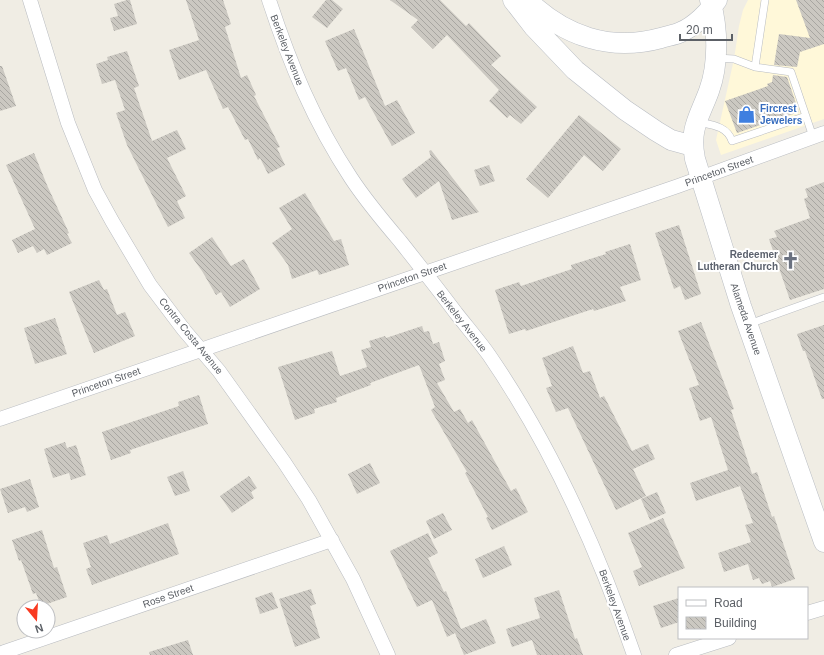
<svg xmlns="http://www.w3.org/2000/svg" width="824" height="655" font-family="Helvetica,sans-serif">
  <defs>
    <pattern id="building-back-hatch" width="6" height="6" patternUnits="userSpaceOnUse"><rect width="6" height="6" fill="#cbc8c1"/><path d="M-1 5l2 2M0 0l6 6M5-1l2 2" fill="none" stroke="#a8a6a1"/></pattern>
  </defs>
  <rect width="100%" height="100%" fill="#f0ede4"/>
  <path fill="#fff8d9" d="M748 0H824V119L721 155 716 140 734 59 739 26 743 10Z"/>
  <path fill="url(#building-back-hatch)" d="M127 0H130L137 24 114 31 110 18 118 16 114 4Z
    M186 0H223L231 24 225 27 241 78 247 75 256 95 254 96 280 147 277 148 285 165 268 174 260 158 258 160 248 139 245 140 228 107 223 109 206 70 179 80 169 50 199 40Z
    M326 0H332L343 9 327 28 312 17Z
    M390 0H440L466 26 469 23 501 56 491 65 537 107 521 124 510 115 507 118 489 101 499 90 447 35 433 49 411 27 418 20Z
    M796 0H824V44L800 52 797 67 774 65 779 34 810 38Z
    M354 29 385 106 397 100 415 133 392 146 365 97 359 100 346 68 338 71 325 41Z
    M127 51 139 86 134 88 152 141 177 130 186 149 167 158 186 196 177 201 185 218 168 227 127 145 116 113 125 110 115 80 102 84 96 64 108 60 107 57Z
    M0 66H2L16 106 0 111Z
    M773 75 787 77 799 112 737 133 725 101 768 86 767 84 772 82Z
    M579 115 621 149 603 171 584 155 548 198 526 179Z
    M431 150 479 212 452 220 439 181 416 198 402 179 431 157 429 151Z
    M34 153 47 185 69 233 67 234 72 243 47 255 44 249 37 253 33 246 18 253 12 240 35 229 6 165Z
    M489 165 495 181 480 186 474 170Z
    M824 182V289L790 300 769 239 777 237 774 231 810 218 804 199 808 197 805 189Z
    M305 193 334 241 341 239 349 265 319 275 317 270 292 279 288 265 272 243 292 229 279 208Z
    M679 225 701 294 685 300 680 286 674 289 655 233Z
    M212 237 231 266 244 259 260 289 230 307 221 292 216 295 202 271 189 253Z
    M630 244 641 280 620 287 626 301 594 311 593 309 526 331 525 329 509 334 495 290 519 282 521 286 572 269 571 265 606 254 605 252Z
    M99 280 104 290 107 289 117 315 125 312 135 336 94 353 69 292Z
    M55 318 67 354 35 364 24 328Z
    M701 322 734 409 731 410 752 474 757 472 772 517 774 516 795 579 772 587 770 581 762 584 759 578 753 580 748 564 724 572 718 553 751 542 745 525 753 523 740 486 696 501 690 483 728 470 711 417 700 421 689 388 699 385 678 331Z
    M824 325V399H822L805 351H803L797 334Z
    M422 326 424 332 429 331 433 344 439 342 445 361 439 364 445 380 437 383 454 412 460 409 468 423 472 420 511 491 516 488 528 512 492 530 486 518 488 517 465 473 467 472 431 410 435 407 419 365 370 383 371 385 336 398 337 402 314 409 315 413 295 420 278 367 332 351 340 376 367 367 361 350 371 347 369 341 385 336 386 338Z
    M573 346 583 373 590 371 600 398 604 396 632 451 648 444 655 459 633 469 646 496 616 510 568 408 556 412 546 388 552 386 542 358Z
    M199 395 208 424 130 450 131 453 111 460 102 432 179 406 178 402Z
    M65 442 67 448 76 445 86 475 71 480 69 473 53 478 44 449Z
    M370 463 380 483 357 494 348 474Z
    M183 471 190 491 175 496 167 477Z
    M249 476 257 488 251 492 254 498 232 513 220 496Z
    M30 479 39 507 27 512 25 507 8 513 0 489Z
    M657 492 666 513 650 520 641 499Z
    M443 513 452 530 434 539 426 521Z
    M663 518 685 568 639 586 633 571 642 567 628 533Z
    M168 523 179 554 92 585 86 569 91 567 83 543 107 535 110 544Z
    M42 530 54 568 57 567 67 597 41 606 36 593 33 594 21 560 19 561 12 540Z
    M428 533 438 553 428 558 444 592 446 591 461 629 486 619 496 643 464 655 455 633 447 637 432 600 417 607 390 551Z
    M504 546 512 565 483 578 475 559Z
    M311 589 316 604 310 606 320 638 295 647 279 599Z
    M559 590 575 639 577 638 583 655H537L532 640 512 647 506 629 540 618 534 598Z
    M272 592 278 608 260 614 255 598Z
    M679 598V622L661 628 653 606Z
    M188 640 193 655H150L149 652Z"/>
  <g fill="none" stroke-linecap="round" stroke-linejoin="round">
    <defs>
      <path id="lane" d="M716 58 734 59 755 67 765 0
        M755 67 791 72 813 137
        M698 122C712 125 727 126 732 141L806 116
        M749 324 824 297"/>
      <path id="street" d="M30 0 68 123 95 190 112 221 150 285 184 330 219 371 284 462 309 500 353 579 388 655
        M269 0C290 64 314 122 351 178 366 201 383 221 400 241 419 265 438 289 456 313 467 327 479 341 489 355 552 447 598 550 634 655
        M0 419 678 186 824 133
        M807 613 824 608
        M4 652 332 540
        M676 655 729 638"/>
      <path id="secondary" d="M513 0 534 27 575 70 625 110 656 131 671 140 693 146
        M527 0C564 36 610 52 661 38 667 36 675 35 681 32 695 26 709 12 717 0
        M710 0C718 27 719 64 709 91 699 118 689 129 695 159L741 306 824 542"/>
    </defs>
    <use href="#lane" stroke="#b9bcc1" stroke-width="8"/>
    <use href="#street" stroke="#b9bcc1" stroke-width="15"/>
    <use href="#secondary" stroke="#b9bdc3" stroke-width="21"/>
    <use href="#lane" stroke="#fff" stroke-width="7"/>
    <use href="#street" stroke="#fff" stroke-width="14"/>
    <use href="#secondary" stroke="#fff" stroke-width="20"/>
  </g>
  <defs>
    <symbol id="shop-bare" viewBox="-9 -9 18 18"><path d="M-5-2.5h2.3a2.7 3.5 0 0 1 5.4 0H5L5.5 6h-11ZM-1.5-2.5h3a1.5 2.3 0 0 0-3 0Z" fill="#3f7fe0" stroke="#fff" stroke-width="2.5" paint-order="stroke"/></symbol>
    <symbol id="church-bare" viewBox="-9 -9 18 18"><path d="M-1.2-6h2.4v3.5h3.3v2.4h-3.3V6h-2.4V-.1h-3.3v-2.4h3.3Z" fill="#6b7280" stroke="#fff" stroke-width="2.5" paint-order="stroke"/></symbol>
  </defs>
  <g fill-rule="evenodd">
    <use href="#shop-bare" x="734" y="102" width="25" height="25"/>
    <use href="#church-bare" x="778" y="248" width="25" height="25"/>
  </g>
  <g text-anchor="middle" dominant-baseline="central" stroke-width="4" stroke-linejoin="round" paint-order="stroke">
    <g font-size="10" fill="#5c6066" stroke="#fff">
      <text transform="translate(287 50) rotate(69)">Berkeley Avenue</text>
      <text transform="translate(719 171) rotate(-20)">Princeton Street</text>
      <text transform="translate(412 277) rotate(-19)">Princeton Street</text>
      <text transform="translate(746 319) rotate(71)">Alameda Avenue</text>
      <text transform="translate(462 321) rotate(52)">Berkeley Avenue</text>
      <text transform="translate(191 336) rotate(51)">Contra Costa Avenue</text>
      <text transform="translate(106 382) rotate(-19)">Princeton Street</text>
      <text transform="translate(168 596) rotate(-19)">Rose Street</text>
      <text transform="translate(615 605) rotate(70)">Berkeley Avenue</text>
    </g>
    <g font-size="10" font-weight="bold" fill="#366cbe" stroke="#fff" text-anchor="start">
      <text x="760" y="108">Fircrest<tspan x="760" dy="12">Jewelers</tspan></text>
    </g>
    <g font-size="10" font-weight="bold" fill="#5b616d" stroke="#fff" text-anchor="end">
      <text x="778" y="254">Redeemer<tspan x="778" dy="12">Lutheran Church</tspan></text>
    </g>
  </g>
  <rect x="678" y="587" width="130" height="52" fill="#ffffff" stroke="#bebfc2"/>
  <rect x="686" y="600" width="20" height="6" fill="#ffffff" stroke="#bebfc2"/>
  <text x="714" y="607" font-size="12" fill="#5c6066">Road</text>
  <rect x="686" y="617" width="20" height="12" fill="url(#building-back-hatch)" stroke="#bebfc2"/>
  <text x="714" y="627" font-size="12" fill="#5c6066">Building</text>
  <g transform="translate(36 619) rotate(162)"><circle r="19" fill="#ffffff" stroke="#bebfc2"/>
  <path d="M0-3L7 15L0 10L-7 15Z" fill="#f93a21"/>
  <text y="-6" font-size="11" font-weight="bold" text-anchor="middle" fill="#5c6066">N</text>
  </g>
  <path d="M680 34v6h52v-6" fill="none" stroke="#5c6066" stroke-width="2"/>
  <text x="686" y="34" font-size="12" fill="#5c6066" stroke="#ffffff" stroke-width="3" paint-order="stroke">20 m</text>
</svg>
